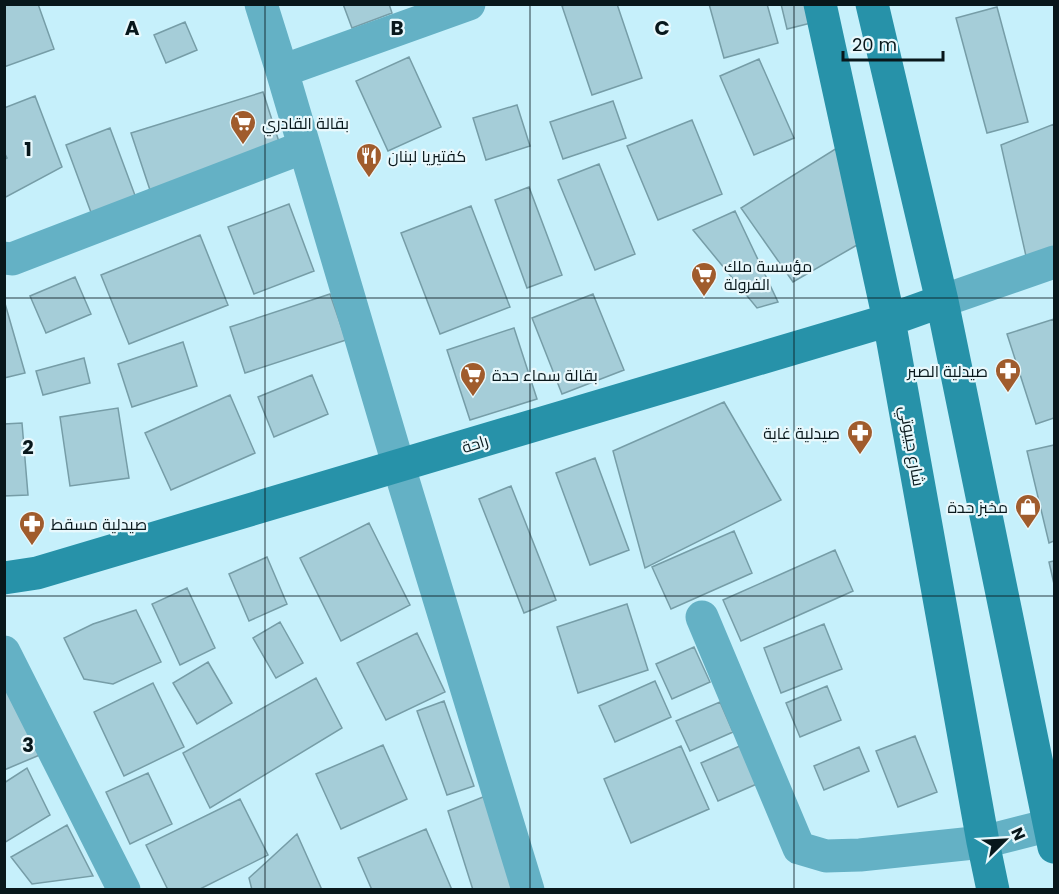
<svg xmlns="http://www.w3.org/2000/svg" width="1059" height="894" font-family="Poppins,Cairo,sans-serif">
  <rect width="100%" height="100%" fill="#c6f0fb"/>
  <path fill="#a5cdd8" stroke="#769da7" stroke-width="1.5" d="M4 4H38L54 49 4 67Z
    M343 4H389L392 13 352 28Z
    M567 4H617L642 78 592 95 562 6Z
    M709 4H767L778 43 724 58Z
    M781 4H815L819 21 787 29Z
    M997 7 1028 122 987 133 956 18Z
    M185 22 197 50 166 63 154 35Z
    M409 57 441 127 388 151 356 81Z
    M759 59 794 138 754 155 720 76Z
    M263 92 281 148 150 190 131 133Z
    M35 96 62 167 4 198V160L7 158 4 152V108Z
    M613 101 626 138 563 159 550 122Z
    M517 105 530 146 486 160 473 118Z
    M692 120 722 194 658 220 627 146Z
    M1054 124V254L1028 265 1001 145Z
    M110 128 136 198 92 215 66 145Z
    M837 148 857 245 793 282 741 208Z
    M599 164 635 254 595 270 558 180Z
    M529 187 562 275 527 288 495 200Z
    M289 204 314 271 254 294 228 227Z
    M471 206 510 307 440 334 401 233Z
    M735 211 778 302 757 308 693 230Z
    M200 235 228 305 129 344 101 275Z
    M75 277 91 314 46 333 30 296Z
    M330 294 346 340 245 373 230 327Z
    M593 294 624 370 562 394 532 318Z
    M4 300 25 373 4 378Z
    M1054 319V418L1036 424 1007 334Z
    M514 328 537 399 470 420 447 350Z
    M183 342 197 386 132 407 118 364Z
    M84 358 90 383 43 395 36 371Z
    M312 375 328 414 274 437 258 397Z
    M230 395 255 453 171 490 145 433Z
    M724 402 781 500 645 568 613 451Z
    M118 408 129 478 70 486 60 417Z
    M22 423 28 495 4 496V424Z
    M1054 445V541L1049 543 1027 451Z
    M595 458 629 550 590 565 556 473Z
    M511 486 556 600 524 613 479 499Z
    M369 523 410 605 341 641 300 558Z
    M734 531 752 573 671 609 652 567Z
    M835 550 853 591 741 641 723 600Z
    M267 557 287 604 249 621 229 574Z
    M1054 561V584L1049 562Z
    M187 588 215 648 180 665 152 604Z
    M627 604 648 670 578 693 557 627Z
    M136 610 161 662 113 684 84 679 64 638 93 624Z
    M280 622 303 663 276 678 253 638Z
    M824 624 842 669 781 693 764 648Z
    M417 633 445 692 386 720 357 663Z
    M694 647 710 682 672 699 656 664Z
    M208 662 232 703 197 724 173 683Z
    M4 669 42 754 4 770Z
    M316 678 342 728 210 808 183 753Z
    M655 681 671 717 615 742 599 706Z
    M153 683 184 747 124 776 94 712Z
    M827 686 841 720 800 737 786 703Z
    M444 701 474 786 447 795 417 711Z
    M720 702 733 732 690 751 676 721Z
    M915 736 937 792 898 807 876 751Z
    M383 745 407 799 341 829 316 774Z
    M742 745 759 783 718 801 701 763Z
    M681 746 709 809 631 843 604 779Z
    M859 747 869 771 824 790 814 766Z
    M27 768 50 815 4 843V783Z
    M148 773 172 824 130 844 106 792Z
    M493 793 525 890H473L448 811Z
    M240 799 268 855 198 890H168L146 845Z
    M67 825 93 876 32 884 11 857Z
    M426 829 452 890H372L358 858Z
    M297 834 322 890H252L249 878Z"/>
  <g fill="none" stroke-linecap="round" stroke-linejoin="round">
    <path stroke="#64b1c5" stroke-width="33" d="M261 4 282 71 399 467 528 890
      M282 71 469 4
      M4 258 12 259 304 147
      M942 301 1054 262
      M702 617 799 848 826 856 860 855 983 842 1054 824
      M4 652 124 890"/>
    <path stroke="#2792a9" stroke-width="33" d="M820 4 889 320 983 842 993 890
      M872 4 942 301 1054 847
      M4 578 37 573 889 320 942 301"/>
  </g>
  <path fill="none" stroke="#08171b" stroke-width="1.5" stroke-opacity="0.55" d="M265 4V890M530 4V890M794 4V890M4 298H1054M4 596H1054"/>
  <defs>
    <symbol id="supermarket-pin" viewBox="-11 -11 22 30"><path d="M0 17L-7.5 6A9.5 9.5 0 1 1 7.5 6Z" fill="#a05c2d" stroke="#e8f8fc"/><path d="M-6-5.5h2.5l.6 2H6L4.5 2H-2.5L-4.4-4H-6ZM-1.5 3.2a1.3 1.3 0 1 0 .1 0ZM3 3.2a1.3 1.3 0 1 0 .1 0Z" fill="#fff"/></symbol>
    <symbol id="restaurant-pin" viewBox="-11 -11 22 30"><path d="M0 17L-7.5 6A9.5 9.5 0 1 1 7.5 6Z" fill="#a05c2d" stroke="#e8f8fc"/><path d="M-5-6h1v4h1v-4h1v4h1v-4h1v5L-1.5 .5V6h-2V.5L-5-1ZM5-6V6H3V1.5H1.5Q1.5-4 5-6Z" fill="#fff"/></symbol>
    <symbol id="pharmacy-pin" viewBox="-11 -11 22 30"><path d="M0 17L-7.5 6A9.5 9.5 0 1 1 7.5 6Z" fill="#a05c2d" stroke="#e8f8fc"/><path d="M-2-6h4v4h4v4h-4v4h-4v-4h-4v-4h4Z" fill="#fff"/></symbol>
    <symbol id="shop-pin" viewBox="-11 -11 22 30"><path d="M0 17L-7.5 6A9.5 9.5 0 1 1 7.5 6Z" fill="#a05c2d" stroke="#e8f8fc"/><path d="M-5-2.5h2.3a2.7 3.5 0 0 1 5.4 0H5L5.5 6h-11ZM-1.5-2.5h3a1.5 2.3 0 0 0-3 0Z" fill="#fff"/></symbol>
  </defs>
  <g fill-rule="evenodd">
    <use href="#supermarket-pin" x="228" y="108" width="30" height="40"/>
    <use href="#restaurant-pin" x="354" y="141" width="30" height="40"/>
    <use href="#supermarket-pin" x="689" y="260" width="30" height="40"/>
    <use href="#pharmacy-pin" x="993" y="356" width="30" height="40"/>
    <use href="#supermarket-pin" x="458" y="360" width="30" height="40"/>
    <use href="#pharmacy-pin" x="845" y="418" width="30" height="40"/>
    <use href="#shop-pin" x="1013" y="492" width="30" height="40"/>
    <use href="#pharmacy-pin" x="17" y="509" width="30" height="40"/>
  </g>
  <g text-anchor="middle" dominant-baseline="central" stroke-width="4.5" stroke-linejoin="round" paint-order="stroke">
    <g font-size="16" fill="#08171b" stroke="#e8f8fc" text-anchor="start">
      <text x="262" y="123">بقالة القادري</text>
      <text x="388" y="156">كفتيريا لبنان</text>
      <text x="724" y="266">مؤسسة ملك<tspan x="724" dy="18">الفرولة</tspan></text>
      <text x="988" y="371" text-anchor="end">صيدلية الصبر</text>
      <text x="492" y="375">بقالة سماء حدة</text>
      <text x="840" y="433" text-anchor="end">صيدلية غاية</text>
      <text x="1008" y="507" text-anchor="end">مخبز حدة</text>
      <text x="51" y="524">صيدلية مسقط</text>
    </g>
    <g font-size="16" fill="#08171b" stroke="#e8f8fc">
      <text transform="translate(475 444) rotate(-17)">راحة</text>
      <text transform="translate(912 446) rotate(80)">شارع جيبوتي</text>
    </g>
  </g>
  <g font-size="20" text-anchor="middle" font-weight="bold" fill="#08171b" stroke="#e8f8fc" stroke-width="4.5" stroke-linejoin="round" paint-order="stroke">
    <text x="132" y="35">A</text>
    <text x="397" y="35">B</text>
    <text x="662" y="35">C</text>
    <text x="28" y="156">1</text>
    <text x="28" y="454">2</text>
    <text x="28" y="752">3</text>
  </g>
  <rect width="1059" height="894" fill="none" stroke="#08171b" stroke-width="12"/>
  <g transform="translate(1005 840) rotate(66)" stroke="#e8f8fc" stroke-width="4.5" paint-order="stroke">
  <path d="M0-4.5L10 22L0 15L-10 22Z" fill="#08171b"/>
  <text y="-9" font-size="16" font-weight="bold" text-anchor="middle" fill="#08171b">N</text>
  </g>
  <path d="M843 51v9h100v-9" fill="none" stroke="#08171b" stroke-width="3"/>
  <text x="852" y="51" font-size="18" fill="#08171b" stroke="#e8f8fc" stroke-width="4.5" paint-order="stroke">20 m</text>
</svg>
